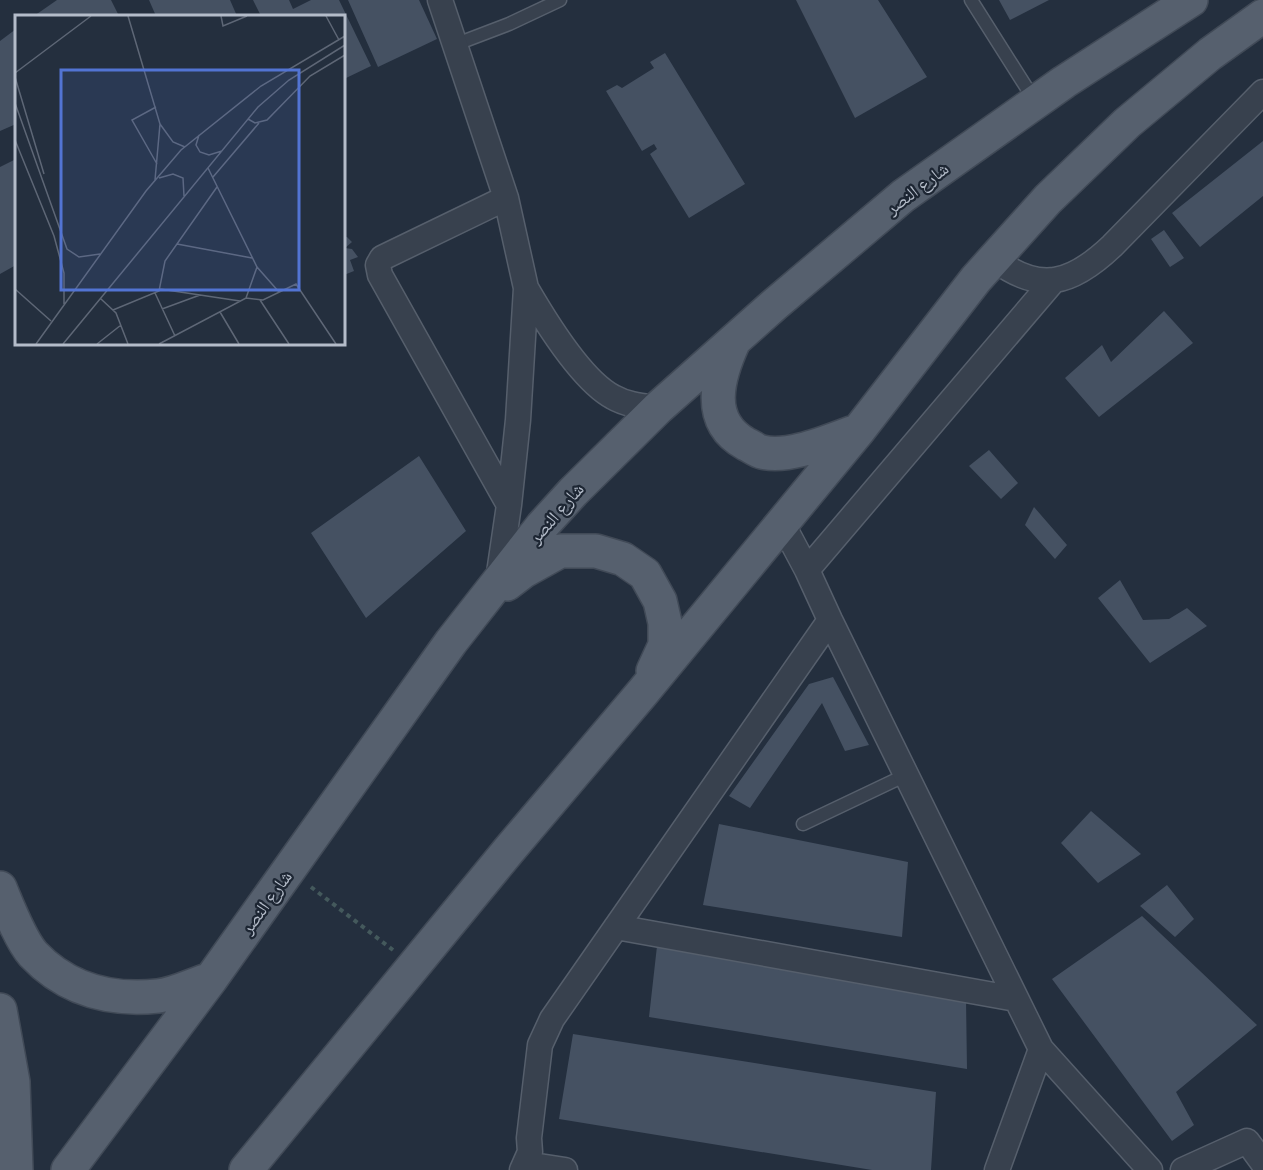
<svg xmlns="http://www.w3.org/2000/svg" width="1263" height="1170" font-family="'Roboto Condensed','Noto Naskh Arabic',sans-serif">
  <rect width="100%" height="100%" fill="#242f3e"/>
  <path fill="#455162" d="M57 0H111L119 16H34Z
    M149 0H230L237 16H156Z
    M253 0H289L293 9 311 0H339L371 66 344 79V16H261Z
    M348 0H419L437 39 378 67Z
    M796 0H878L927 77 855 118Z
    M999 0H1049L1010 20Z
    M16 29V124L0 131V41Z
    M665 53 745 184 689 218 650 154 657 149 654 144 642 151 606 91 617 85 622 88 654 68 650 62Z
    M1263 141V196L1200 247 1172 213Z
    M16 159V265L0 274V167Z
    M1164 230 1184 258 1170 267 1151 239Z
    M344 237H347L352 242 345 248 352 249 358 257 350 260 354 271 344 275Z
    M1164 311 1193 343 1099 417 1065 378 1102 345 1111 362Z
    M989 450 1018 483 1001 499 969 466Z
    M419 456 466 531 366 618 311 533Z
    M1034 507 1067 545 1055 559 1025 525Z
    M1120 580 1143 620 1169 619 1187 608 1207 626 1150 663 1098 598Z
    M833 677 869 745 845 751 822 703 750 808 729 796 809 684Z
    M1091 811 1141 854 1098 883 1061 843Z
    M719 824 908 862 902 937 703 905Z
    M1167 885 1194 919 1175 937 1140 906Z
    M1142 916 1257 1025 1176 1092 1194 1125 1172 1141 1052 979Z
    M657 946 966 999 967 1069 649 1017Z
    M573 1034 936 1092 931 1170H872L559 1119Z"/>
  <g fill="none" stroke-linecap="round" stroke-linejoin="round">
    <defs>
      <path id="lane" d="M971 0 1035 101
        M454 45 509 24 560 0
        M803 824 906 775"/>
      <path id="street" d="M440 0 506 198 526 288 518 420 509 505 498 580
        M506 198 382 258 378 265 380 275 509 505
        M994 259C1040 294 1072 284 1112 246L1263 92
        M526 288C544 319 581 380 613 397 627 405 642 406 658 408
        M782 523 807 570 830 620 1041 1049 1150 1170
        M807 570 1054 280
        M616 927 1016 999
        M526 1164 565 1170
        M522 1170 530 1152 529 1138 540 1045 552 1019 830 620
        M997 1170 1041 1049
        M1183 1170 1247 1141 1263 1163"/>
      <path id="primary" d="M734 341C718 376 704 421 746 444 751 446 757 451 762 452 789 459 831 440 857 431
        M507 584 524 571 560 551H596L623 559 645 574 660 601 665 623V645L653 671
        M0 888C8 907 20 939 33 954 67 990 110 1001 158 996 176 994 194 984 211 979
        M0 1010 13 1082 16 1170
        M68 1170 211 979 451 642 542 526 573 492 658 408 774 305 903 196 1064 82 1191 0
        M246 1170 509 850 643 692 859 430 976 279 1048 199 1127 123 1210 54 1263 16"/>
    </defs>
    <use href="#lane" stroke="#565f6c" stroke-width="15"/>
    <use href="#street" stroke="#565f6c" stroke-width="27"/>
    <use href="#primary" stroke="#414a57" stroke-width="36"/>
    <path stroke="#44595c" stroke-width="4" stroke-dasharray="4.5 4.5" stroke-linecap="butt" d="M311 887 393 950"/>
    <use href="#lane" stroke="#38414e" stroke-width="12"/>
    <use href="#street" stroke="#38414e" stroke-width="24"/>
    <use href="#primary" stroke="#56606e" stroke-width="33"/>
  </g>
  <g text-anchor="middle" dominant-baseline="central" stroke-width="4.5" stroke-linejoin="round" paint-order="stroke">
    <g font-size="18" fill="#b4bcc9" stroke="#1d2633">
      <text transform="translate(917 188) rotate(-37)">شارع النصر</text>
      <text transform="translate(556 513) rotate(-49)">شارع النصر</text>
      <text transform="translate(266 902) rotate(-54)">شارع النصر</text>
    </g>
  </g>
  <g transform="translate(15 15)">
    <rect width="330" height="330" fill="#242f3e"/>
    <path fill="none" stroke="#5e6776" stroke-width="1.5" d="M113 1 145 109 140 165M206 1 208 11 232 1M311 1 324 25M0 58 76 1M0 62 29 159M0 88 52 234 64 242 85 239M141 92 117 105 142 149M233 104 240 108 252 105 295 61 330 40M145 109 158 127 170 132M184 120 181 130 185 137 194 140 207 136M0 125 39 221 49 258V289M193 153 242 252 264 277M198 162 244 108M144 163 158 159 168 163 169 181M162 229 237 243M0 274 36 306M145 274 225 286M140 278 160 321M231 283 242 252M86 284 101 298 113 329M245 285 274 329M147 294 185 280M98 295 144 276 150 246 202 172M205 297 224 329M21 329 131 176 166 135 246 71 330 21M48 329 243 92 274 65 330 30M82 329 106 310M144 329 231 283 248 285 281 269 321 329"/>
    <path fill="#5274d3" fill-opacity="0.15" stroke="#5274d3" stroke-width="3" d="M46 55H284V275H46Z"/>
    <rect width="330" height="330" fill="none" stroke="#b4bcc9" stroke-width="3"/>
  </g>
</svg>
